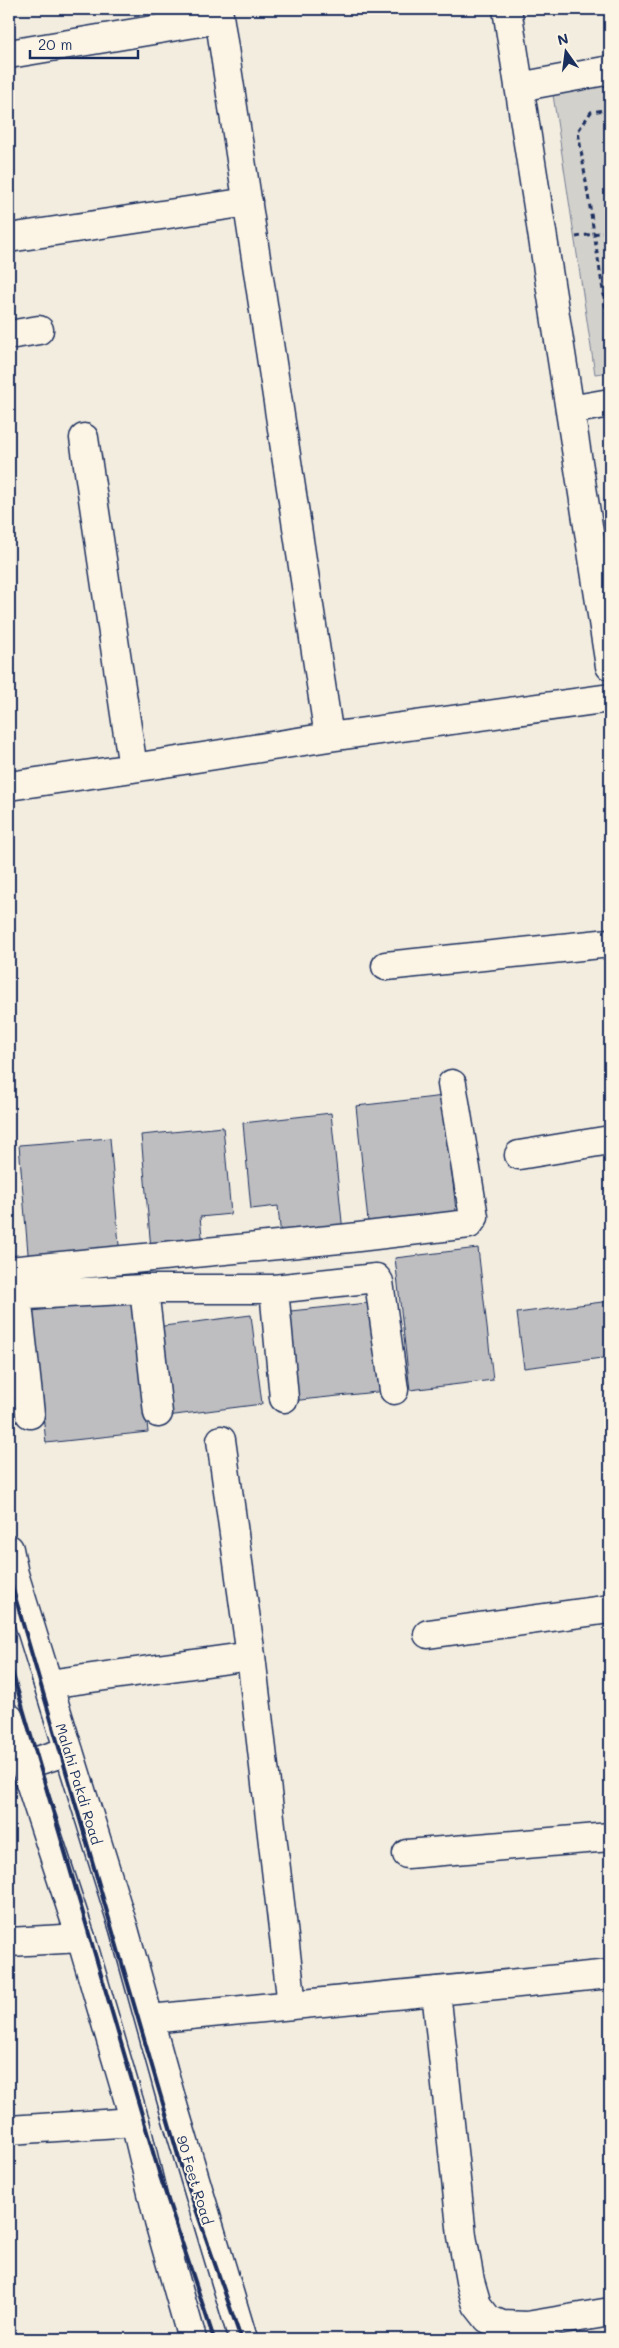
<svg xmlns="http://www.w3.org/2000/svg" width="619" height="2348" font-family="Mali,sans-serif">
  <rect width="100%" height="100%" fill="#f3ede0"/>
  <filter id="ink" filterUnits="userSpaceOnUse"><feTurbulence type="fractalNoise" baseFrequency=".02" numOctaves="2"/><feDisplacementMap in="SourceGraphic" scale="10" xChannelSelector="R" yChannelSelector="G"/><feConvolveMatrix kernelMatrix="1 2 1 2 8 2 1 2 1" color-interpolation-filters="sRGB"/></filter>
  <g filter="url(#ink)">
    <path fill="#d3d1cc" stroke="#778095" d="M610 79V372L595 374 552 88Z"/>
    <path fill="#bebec0" stroke="#1b2f5e" d="M444 1096 457 1221 369 1231 356 1106Z
      M331 1113 343 1232 281 1238 278 1206 251 1209 243 1123Z
      M223 1127 231 1214 200 1217 203 1245 151 1249 141 1135Z
      M110 1138 120 1257 29 1265 19 1145Z
      M478 1248 493 1380 410 1390 395 1258Z
      M134 1300 148 1432 46 1443 32 1311Z
      M610 1301V1357L524 1368 517 1313Z
      M377 1302 386 1391 291 1401 281 1312Z
      M251 1315 262 1404 167 1416 156 1327Z"/>
    <g fill="none" stroke-linecap="round" stroke-linejoin="round">
      <defs>
        <path id="minor" d="M218 9 329 737
          M507 9 610 666
          M9 54 219 19
          M519 87 610 70
          M9 238 248 202
          M9 335 39 330
          M570 410 610 403
          M84 438 133 768
          M9 786 133 768 329 737 610 698
          M386 966 610 943
          M519 1155 610 1140
          M9 1271 350 1238 469 1224 474 1217 452 1084
          M144 1289 158 1413
          M274 1289 284 1398
          M17 1295 30 1414
          M9 1296 144 1289H274L376 1278 379 1282 394 1390
          M221 1440 251 1656 292 2005
          M428 1634 610 1609
          M48 1684 251 1656
          M407 1854 610 1837
          M9 1942 81 1938
          M436 1991 462 2236 470 2281 477 2305 488 2319 502 2325 527 2326 610 2312
          M150 2019 610 1974
          M9 2130 135 2122"/>
        <path id="major" d="M9 1549 14 1574 124 1929 174 2109 243 2339
          M9 1718 81 1938 135 2122 159 2222 192 2339
          M24 1765 69 1751"/>
      </defs>
      <use href="#minor" stroke="#1b2f5e" stroke-width="31"/>
      <use href="#major" stroke="#1b2f5e" stroke-width="31"/>
      <path stroke="#1b2f5e" stroke-width="3" stroke-dasharray="5 4" stroke-linecap="butt" d="M610 109 591 112 578 131 610 335
        M576 237 610 231"/>
      <use href="#minor" stroke="#fcf5e5" stroke-width="28"/>
      <use href="#major" stroke="#fcf5e5" stroke-width="28"/>
      <path stroke="#1b2f5e" stroke-width="4" d="M9 1576 182 2169 241 2339
        M9 1661 160 2176 214 2339"/>
    </g>
  </g>
  <g text-anchor="middle" dominant-baseline="central" stroke-width="4" stroke-linejoin="round" paint-order="stroke">
    <g font-size="14" fill="#1b2f5e" stroke="#fcf5e5">
      <text transform="translate(79 1784) rotate(73)">Malahi Pakdi Road</text>
      <text transform="translate(195 2180) rotate(73)">90 Feet Road</text>
    </g>
  </g>
  <rect width="619" height="2348" fill="none" stroke="#fcf5e5" stroke-width="30"/>
  <rect x="15" y="15" width="589" height="2318" fill="none" stroke="#1b2f5e" stroke-width="2" filter="url(#ink)"/>
  <g transform="translate(566 52) rotate(346)" stroke="#fcf5e5" stroke-width="4" paint-order="stroke">
  <path d="M0-4L9 19L0 12L-9 19Z" fill="#1b2f5e"/>
  <text y="-8" font-size="14" font-weight="bold" text-anchor="middle" fill="#1b2f5e">N</text>
  </g>
  <path d="M30 50v8h108v-8" fill="none" stroke="#1b2f5e" stroke-width="2.5"/>
  <text x="38" y="50" font-size="15" fill="#1b2f5e" stroke="#fcf5e5" stroke-width="4" paint-order="stroke">20 m</text>
</svg>
